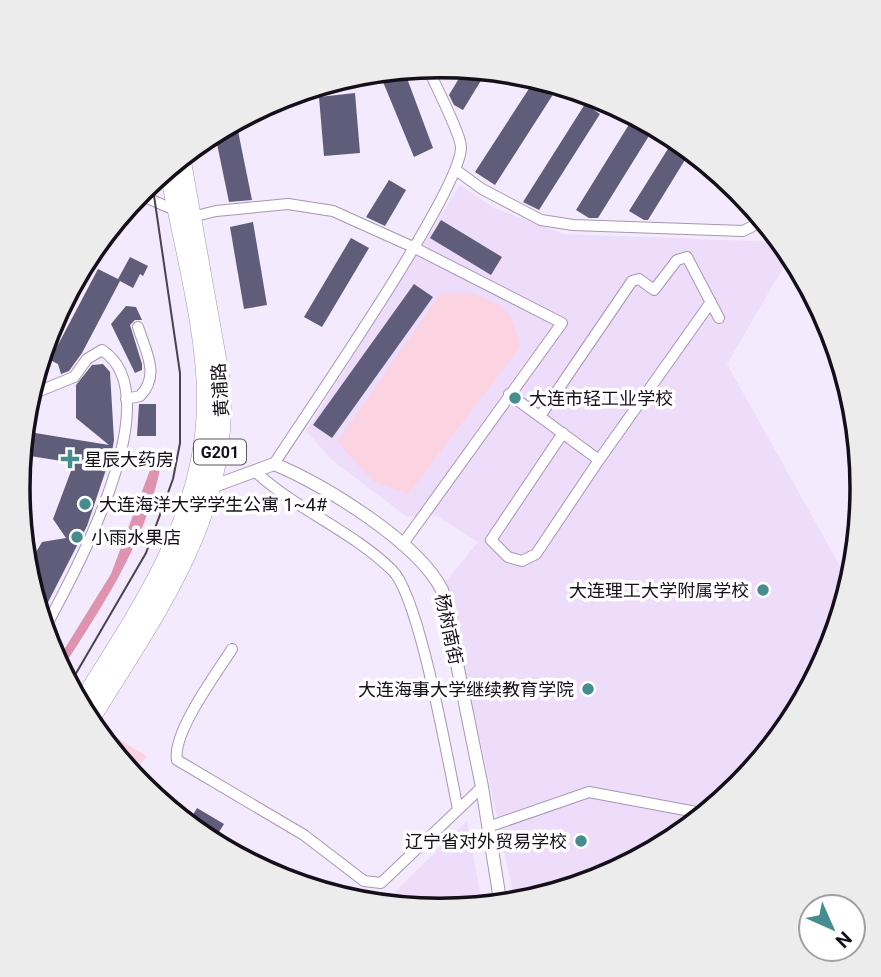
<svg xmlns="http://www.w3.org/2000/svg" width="881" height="977" font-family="Roboto,'Noto Sans SC',sans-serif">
  <rect width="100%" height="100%" fill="#f4eafd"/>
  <path fill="#eddcfa" d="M460 185 494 208 564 234 775 242 787 261 727 364 846 577 831 651 739 788 602 879 514 897 446 581 478 542 435 515 407 517 332 460 306 431Z
    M467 821 482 903 440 911 386 901Z"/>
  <path fill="#fcd4e1" d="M471 293C506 305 512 311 520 347L408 494 374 482 337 442 440 294Z
    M102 729 147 756 137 768 123 761Z"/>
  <path fill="#de93ae" d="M153 462 161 464C147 540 103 605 62 669L57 661 111 574Z"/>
  <path fill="#5f5d7a" d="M464 70 485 74 463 110 454 105 449 95Z
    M405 73 433 148 414 157 381 77Z
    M532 84 554 93 495 185 475 172Z
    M355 93 360 153 324 156 319 97Z
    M585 104 600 114 539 210 523 202Z
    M633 118 652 131 598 218H589L576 210Z
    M237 126 252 200 229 202 216 139Z
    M671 144 688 155 648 220H644L629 211Z
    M389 180 406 190 385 226 366 217Z
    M441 220 502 257 491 275 430 238Z
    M253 222 267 305 244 309 230 227Z
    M351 238 369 248 322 327 304 317Z
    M130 257 148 266 143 276 140 274 133 288 120 281 82 353 69 371 61 374 58 364 50 360 98 269 118 279Z
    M414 284 433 297 332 438 313 425Z
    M126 306 136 307 142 320H135L130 325 142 364V370L135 373 111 324Z
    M103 364 110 372 114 440 112 452 87 526 42 614 32 559 42 542 66 538 53 519 74 463 24 455 29 432 109 445 76 418V385L92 365Z
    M139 404H156V436H137Z
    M197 808 224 824 216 837 190 820Z"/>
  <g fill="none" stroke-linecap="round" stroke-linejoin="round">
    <defs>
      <path id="minor" d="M456 170 482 189 541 220 573 225 743 231 761 222
        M138 194 177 211
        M192 217 216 211 288 204 333 211 413 247 562 323 402 545
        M37 392 74 377 87 359 102 350C173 396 73 576 45 628
        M509 394 599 460
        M126 399 140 396C161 375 145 350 138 327
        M540 416 632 281 639 279 654 290 677 260 687 257 719 318
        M563 433 491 540 508 557 522 561 536 554 599 460 711 302
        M274 464C306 414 462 190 461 147 460 132 435 85 428 68
        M258 474C299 511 352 531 392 570 420 597 448 763 458 809
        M232 649C216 674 172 733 177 760L304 835 364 881 381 883 482 787
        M488 827 589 792 696 812"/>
      <path id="tertiary" d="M214 486 274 464C323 484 418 542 442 590L482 787 500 900"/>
      <path id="trunk" d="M83 701C140 609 204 518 206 406 208 335 182 243 169 171
        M93 715C158 610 235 506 220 375L182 162"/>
    </defs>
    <use href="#minor" stroke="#a796b3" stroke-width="12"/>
    <use href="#tertiary" stroke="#a796b3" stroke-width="14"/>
    <use href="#trunk" stroke="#a796b3" stroke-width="19"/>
    <use href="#minor" stroke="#fff" stroke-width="10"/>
    <use href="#tertiary" stroke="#fff" stroke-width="12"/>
    <use href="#trunk" stroke="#fff" stroke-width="18"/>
    <path stroke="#4a434f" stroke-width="2" d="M71 682 146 553 173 479 180 443V373L152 182"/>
  </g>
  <g fill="#458d8e" stroke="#fff" stroke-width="2.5">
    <circle cx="515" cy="398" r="7"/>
    <path d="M66.5 448.5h7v7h7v7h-7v7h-7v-7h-7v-7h7z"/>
    <circle cx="85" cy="504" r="7"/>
    <circle cx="77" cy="537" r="7"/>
    <circle cx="763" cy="590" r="7"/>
    <circle cx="588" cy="689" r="7"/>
    <circle cx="581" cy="841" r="7"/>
  </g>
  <g text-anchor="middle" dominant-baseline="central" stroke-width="7" stroke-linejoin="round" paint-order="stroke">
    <rect fill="#fff" stroke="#5b575e" stroke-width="2" x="194" y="439.5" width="52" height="25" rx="5"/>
    <g font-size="16" font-weight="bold" fill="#150f19">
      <text x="220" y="452">G201</text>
    </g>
    <g font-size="18" fill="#150f19" stroke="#fff">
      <text transform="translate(220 390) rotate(-94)">黄浦路</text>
      <text transform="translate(449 629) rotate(78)">杨树南街</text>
    </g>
    <g font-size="18" fill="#150f19" stroke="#fff" text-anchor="start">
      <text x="529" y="398">大连市轻工业学校</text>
      <text x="84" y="459">星辰大药房</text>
      <text x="99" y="504">大连海洋大学学生公寓 1~4#</text>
      <text x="91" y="537">小雨水果店</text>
      <text x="749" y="590" text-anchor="end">大连理工大学附属学校</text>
      <text x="574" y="689" text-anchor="end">大连海事大学继续教育学院</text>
      <text x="567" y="841" text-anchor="end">辽宁省对外贸易学校</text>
    </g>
  </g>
  <path d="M0 0H881V977H0ZM30 488a410 410 0 1 1 820 0a410 410 0 1 1-820 0Z" fill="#ececed" fill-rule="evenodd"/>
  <path fill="none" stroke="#150f19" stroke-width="3.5" d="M30 488a410 410 0 1 1 820 0a410 410 0 1 1-820 0Z"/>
  <g transform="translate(832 928) rotate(135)"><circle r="33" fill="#ffffff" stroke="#a19fa3" stroke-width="2"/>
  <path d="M0-5L12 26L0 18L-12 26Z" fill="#458d8e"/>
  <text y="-10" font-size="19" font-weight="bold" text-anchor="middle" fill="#150f19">N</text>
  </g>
</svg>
